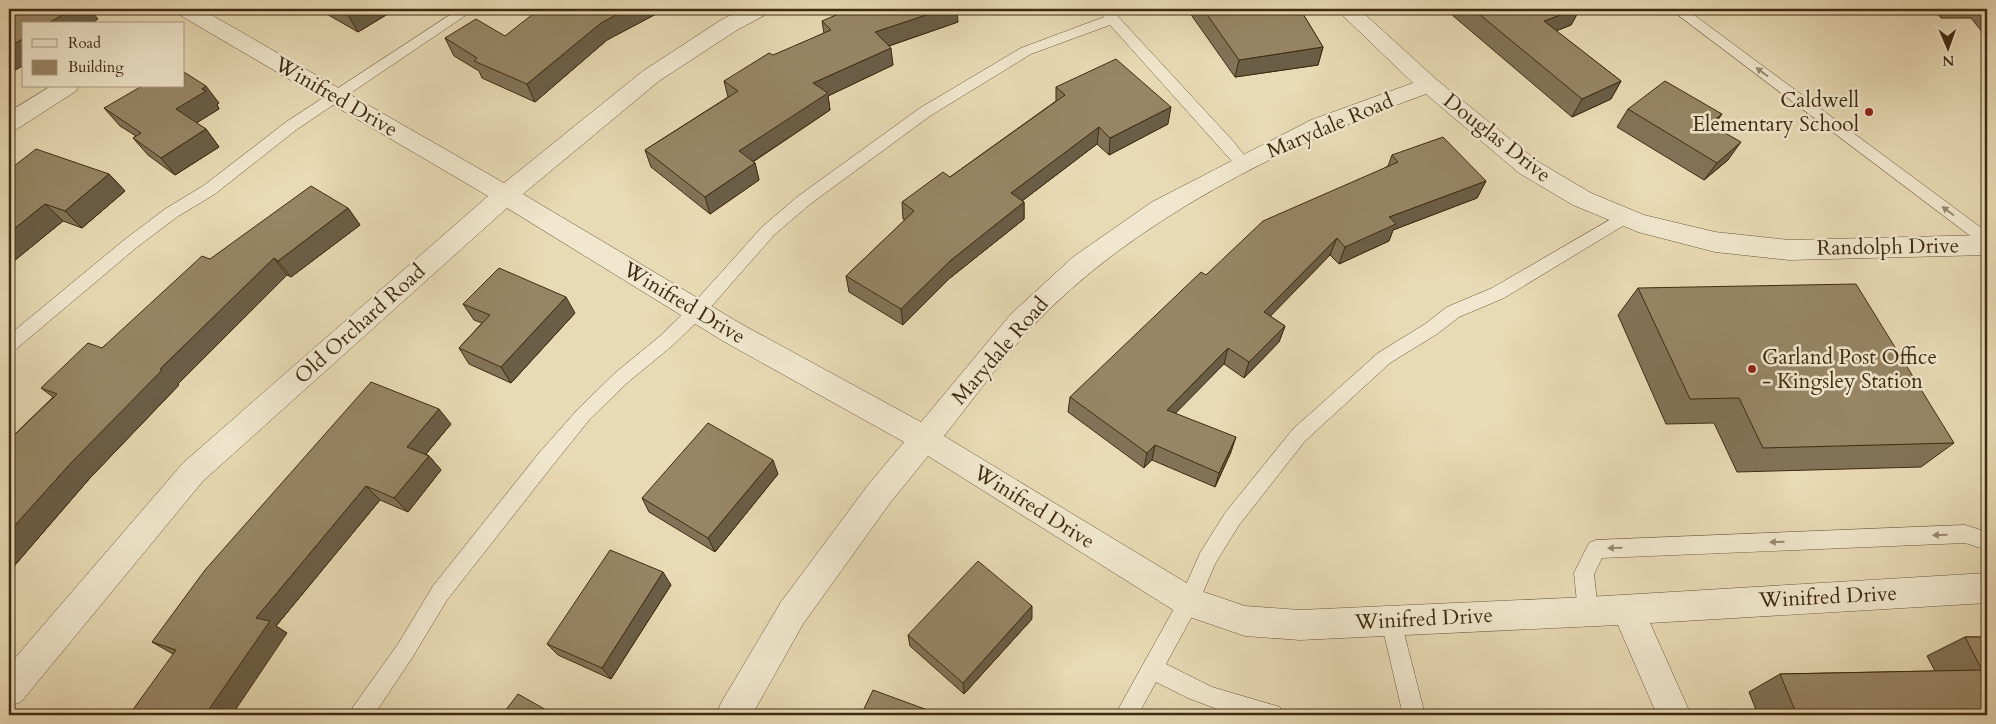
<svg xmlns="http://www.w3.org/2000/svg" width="1996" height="724" font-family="Cardo,serif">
  <rect width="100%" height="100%" fill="#e8dab4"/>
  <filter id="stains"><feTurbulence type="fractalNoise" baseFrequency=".004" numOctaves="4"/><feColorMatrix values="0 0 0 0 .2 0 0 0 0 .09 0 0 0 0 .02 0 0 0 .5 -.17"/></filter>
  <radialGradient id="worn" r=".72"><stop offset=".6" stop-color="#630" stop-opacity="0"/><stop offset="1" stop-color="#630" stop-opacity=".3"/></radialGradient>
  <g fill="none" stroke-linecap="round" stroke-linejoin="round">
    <defs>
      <path id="lane" d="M459 9H475L296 130 215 194 177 217 136 248 15 350 9 352V335L124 240 165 209 203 186 286 122Z
        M1097 9H1111L1233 141 1251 164 1248 168 1243 169 1238 168 1110 25 1031 54 930 116 809 205 774 235 703 316 672 346 627 383 590 419 553 465 447 600 412 658 374 715H350L353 707 398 644 433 586 539 453 578 409 615 373 660 336 691 306 762 227 797 197 920 108 1021 48 1104 17Z
        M1670 9H1686L1987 232V246L1981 244Z
        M1625 211 1631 213 1633 217 1631 221 1504 298 1459 317 1437 334 1390 363 1305 441 1239 525 1215 564 1196 609 1166 664 1212 687 1280 707 1283 715H1233L1188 698 1156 682 1138 715H1115L1181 596 1200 553 1225 513 1293 429 1378 353 1425 324 1447 307 1492 288Z
        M1965 525 1987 532V550L1965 543 1602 558 1594 574 1598 612 1595 619 1588 622 1581 619 1578 612 1574 573 1589 543 1596 540Z
        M1391 611 1398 614 1401 621 1425 715H1403L1381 621 1384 614Z"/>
      <path id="street" d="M176 9H201L504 183 643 71 721 20 743 9H769L767 14 737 30 659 81 523 194 743 325 921 422 1011 314 1073 257 1152 202 1311 120 1413 83 1336 9H1359L1437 80 1537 161 1591 193 1644 215 1715 232 1789 240 1987 235V255L1789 260 1715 252 1638 232 1573 205 1519 173 1426 94C1287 144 1131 220 1029 330 999 363 972 401 944 436L1198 590 1245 606 1300 610 1588 597 1987 573V603L1650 623 1691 715H1657L1618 625 1300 640 1245 636 1178 613 928 456 890 503 803 624 752 715H716L721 703 781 602 868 485 904 442 723 341 507 208 203 481 21 702 9 706V665L183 463 488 196 178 14Z
        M51 86H79L76 91 17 129 9 131V112Z"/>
    </defs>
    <use href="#lane" stroke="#69573a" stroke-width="1"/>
    <use href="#street" stroke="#69573a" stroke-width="1"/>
    <use href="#lane" fill="#f0e7ce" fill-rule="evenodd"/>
    <use href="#street" fill="#f0e7ce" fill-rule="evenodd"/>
  </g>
  <path fill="#827358" stroke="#3f2b11" d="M318 9H396L358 32Z
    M1187 9H1300L1323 47 1318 65 1235 77Z
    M1445 9H1580L1571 25 1556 31 1621 81 1611 99 1572 117Z
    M1934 9H1987V38L1971 18H1941Z
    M654 11 656 14 607 40 535 102 482 78 479 71 454 56 445 38 505 36Z
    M822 21 958 22 889 46 893 65 828 96 830 110 753 162 755 163 759 180 710 214 651 167 645 150 728 97 724 81 824 33Z
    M1056 87 1168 124 1109 155 1097 144 1022 201 1024 202V219L950 278 903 325 849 292 846 276 905 220 903 219 902 202 950 177 1056 101Z
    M219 103 217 105 219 109 196 123 206 129 219 147 175 175 148 155 133 138 136 136 120 126 104 108Z
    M1628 109 1722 114 1713 126 1728 160 1704 180 1617 127Z
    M1392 155 1486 181 1477 198 1393 230 1389 241 1339 264 1330 255 1270 316 1285 326 1279 342 1244 378 1224 364 1175 413 1231 452 1215 487 1152 460 1144 468 1068 412 1070 397 1206 275 1388 166Z
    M9 170 109 174 125 191 82 228 63 221 9 265Z
    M348 208 360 225 291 277 287 275 178 384 179 385 90 478 9 572V440L53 397 41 388 102 348 210 259Z
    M1638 288 1954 443 1921 467 1737 472 1714 423 1666 424 1618 315Z
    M463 304 575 313 511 383 469 364 459 348 482 323 474 320Z
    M451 424 426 454 429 456 441 470 408 512 380 500 276 626 287 633 173 654 152 642Z
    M778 474 715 552 649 512 642 498Z
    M671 585 611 679 558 655 547 644Z
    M1032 619 964 694 910 646 908 635Z
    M1965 637H1987V715H1758L1749 692 1780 674 1935 671 1927 656Z"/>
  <path fill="#6a5e47" stroke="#3f2b11" d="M72 9H90L98 19 91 24H47Z
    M358 9H396L358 32 348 15Z
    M627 9H658L654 11 656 14 607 40 535 102 527 84 601 23Z
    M944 9H957L958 22 877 50 875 32Z
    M1577 9H1580L1571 25 1535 39 1544 21Z
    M24 38V65L9 74V47Z
    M1323 47 1318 65 1235 77 1239 60Z
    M891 48 893 65 828 96 830 110 743 168 739 151 813 83Z
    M1621 81 1611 99 1572 117 1582 99Z
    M206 86 219 103 217 105 219 109 190 127 176 109Z
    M1171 107 1168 124 1109 155 1110 138Z
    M1722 114 1709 131V124Z
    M1099 127 1097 144 1010 210 1011 193Z
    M206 129 219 147 175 175 161 158Z
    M1741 142 1728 160 1704 180 1717 163Z
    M755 163 759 180 710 214 705 197Z
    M109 174 125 191 82 228 65 211Z
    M1486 181 1477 198 1393 230 1389 241 1339 264 1345 247 1389 217Z
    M1024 202V219L950 278 903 325 901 309 950 261Z
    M45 204 63 221 9 265V233Z
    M348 208 360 225 291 277 278 261Z
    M1337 238 1330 255 1259 328 1264 312Z
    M274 258 287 275 178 384 179 385 90 478 9 572V532L70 464 160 369Z
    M566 297 575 313 511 383 501 367Z
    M1285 326 1279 342 1244 378 1249 362Z
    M1228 348 1224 364 1164 425 1167 410Z
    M439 409 451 424 420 461 407 447Z
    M1236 437 1231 452 1215 487 1219 473Z
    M1155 445 1152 460 1144 468 1147 453Z
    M429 456 441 470 408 512 394 498Z
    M773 460 778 474 715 552 708 538Z
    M366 486 380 500 276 626 287 633 232 715H205L256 618Z
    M663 572 671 585 611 679 602 668Z
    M1032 606V619L964 694 963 683Z"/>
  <path fill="#978666" stroke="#3f2b11" d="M9 9H72L47 24H24V38L9 47Z
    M338 9H358L348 15Z
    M543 9H627L601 23 527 84 474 61 477 58 445 38 476 19 505 36 533 14Z
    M850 9H944L875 32 891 48 813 83 828 93 739 151 755 163 705 197 645 150 738 91 724 81 769 53 773 55 831 30 822 21Z
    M1203 9H1300L1323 47 1239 60Z
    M1473 9H1577L1544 21 1621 81 1582 99Z
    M1116 59 1171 107 1110 138 1099 127 1011 193 1024 202 950 261 901 309 846 276 914 211 902 202 943 172 950 177 1065 95 1056 87Z
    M184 72 206 86 202 89 206 91 176 109 206 129 161 158 133 138 141 133 104 108 142 86H184Z
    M1665 81 1722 114 1709 124 1741 142 1717 163 1628 109Z
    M1443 137 1486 181 1389 217 1396 224 1345 247 1337 238 1264 312 1285 326 1249 362 1228 348 1167 410 1236 437 1219 473 1155 445 1147 453 1070 397 1201 272 1206 275 1263 221 1398 162 1392 155Z
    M36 149 109 174 65 211 45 204 9 233V170Z
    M311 186 348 208 278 261 274 258 160 369 162 370 70 464 9 532V440L57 394 41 388 88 343 102 348 202 256 210 259Z
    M499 268 566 297 501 367 459 348 490 315 463 304Z
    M1856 284 1954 443 1763 448 1739 398 1690 399 1638 288Z
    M371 382 439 409 407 447 429 456 394 498 366 486 256 618 270 621 205 715H129L176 650 152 642 205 570Z
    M708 423 773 460 708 538 642 498Z
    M610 550 663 572 602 668 547 644Z
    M978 561 1032 606 963 683 908 635Z
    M1965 637H1987V715H1797L1780 674 1982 670Z
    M873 690 941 715H861Z
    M518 694 555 715H502Z"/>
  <defs><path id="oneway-solid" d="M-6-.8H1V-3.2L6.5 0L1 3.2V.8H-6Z" transform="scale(1.25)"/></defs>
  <g fill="#988970">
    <use href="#oneway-solid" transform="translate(1762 72) rotate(-143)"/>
    <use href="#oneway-solid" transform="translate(1948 211) rotate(-143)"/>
    <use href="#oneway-solid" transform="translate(1940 535) rotate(178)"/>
    <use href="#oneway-solid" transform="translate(1777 542) rotate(178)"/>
    <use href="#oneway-solid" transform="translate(1615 548) rotate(178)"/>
  </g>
  <g fill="#8f2418" stroke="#f0e7ce" stroke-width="2">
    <circle cx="1869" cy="112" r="5"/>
    <circle cx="1752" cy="369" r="5"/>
  </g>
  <g text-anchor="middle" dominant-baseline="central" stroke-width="5" stroke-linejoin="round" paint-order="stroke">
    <g font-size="21" fill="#3f2b11" stroke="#f0e7ce">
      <text transform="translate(336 97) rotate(30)">Winifred Drive</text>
      <text transform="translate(1330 126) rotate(-23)">Marydale Road</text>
      <text transform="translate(1497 138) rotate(38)">Douglas Drive</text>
      <text transform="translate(1888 247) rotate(-1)">Randolph Drive</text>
      <text transform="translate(684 303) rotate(31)">Winifred Drive</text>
      <text transform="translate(360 324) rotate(-42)">Old Orchard Road</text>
      <text transform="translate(1000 351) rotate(-49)">Marydale Road</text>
      <text transform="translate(1034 507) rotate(32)">Winifred Drive</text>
      <text transform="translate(1828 597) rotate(-3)">Winifred Drive</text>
      <text transform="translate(1424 619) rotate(-3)">Winifred Drive</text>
    </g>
    <g font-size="21" fill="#3f2b11" stroke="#f0e7ce" text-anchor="end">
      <text x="1859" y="100">Caldwell<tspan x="1859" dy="24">Elementary School</tspan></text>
      <text x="1762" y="357" text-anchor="start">Garland Post Office<tspan x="1762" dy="24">- Kingsley Station</tspan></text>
    </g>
  </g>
  <rect width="1996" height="724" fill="none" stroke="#e8dab4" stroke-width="30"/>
  <rect x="10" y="10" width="1976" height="704" fill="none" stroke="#3f2b11" stroke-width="2.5"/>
  <rect x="15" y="15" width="1966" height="694" fill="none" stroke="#3f2b11"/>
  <rect x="22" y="22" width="162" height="65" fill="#f0e7ce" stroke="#a99c82"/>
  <rect x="32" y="39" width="25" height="8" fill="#f0e7ce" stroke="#a99c82"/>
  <text x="68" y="48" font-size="15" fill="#3f2b11">Road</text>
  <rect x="32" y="60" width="25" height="15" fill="#978666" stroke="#a99c82"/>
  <text x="68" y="72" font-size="15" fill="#3f2b11">Building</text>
  <g transform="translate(1948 48) rotate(178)" stroke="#f0e7ce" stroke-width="4" paint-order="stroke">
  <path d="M0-4L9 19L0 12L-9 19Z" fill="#3f2b11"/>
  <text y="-8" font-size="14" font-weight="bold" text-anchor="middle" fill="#3f2b11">N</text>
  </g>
  <rect width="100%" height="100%" filter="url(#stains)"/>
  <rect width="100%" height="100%" fill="url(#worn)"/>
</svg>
